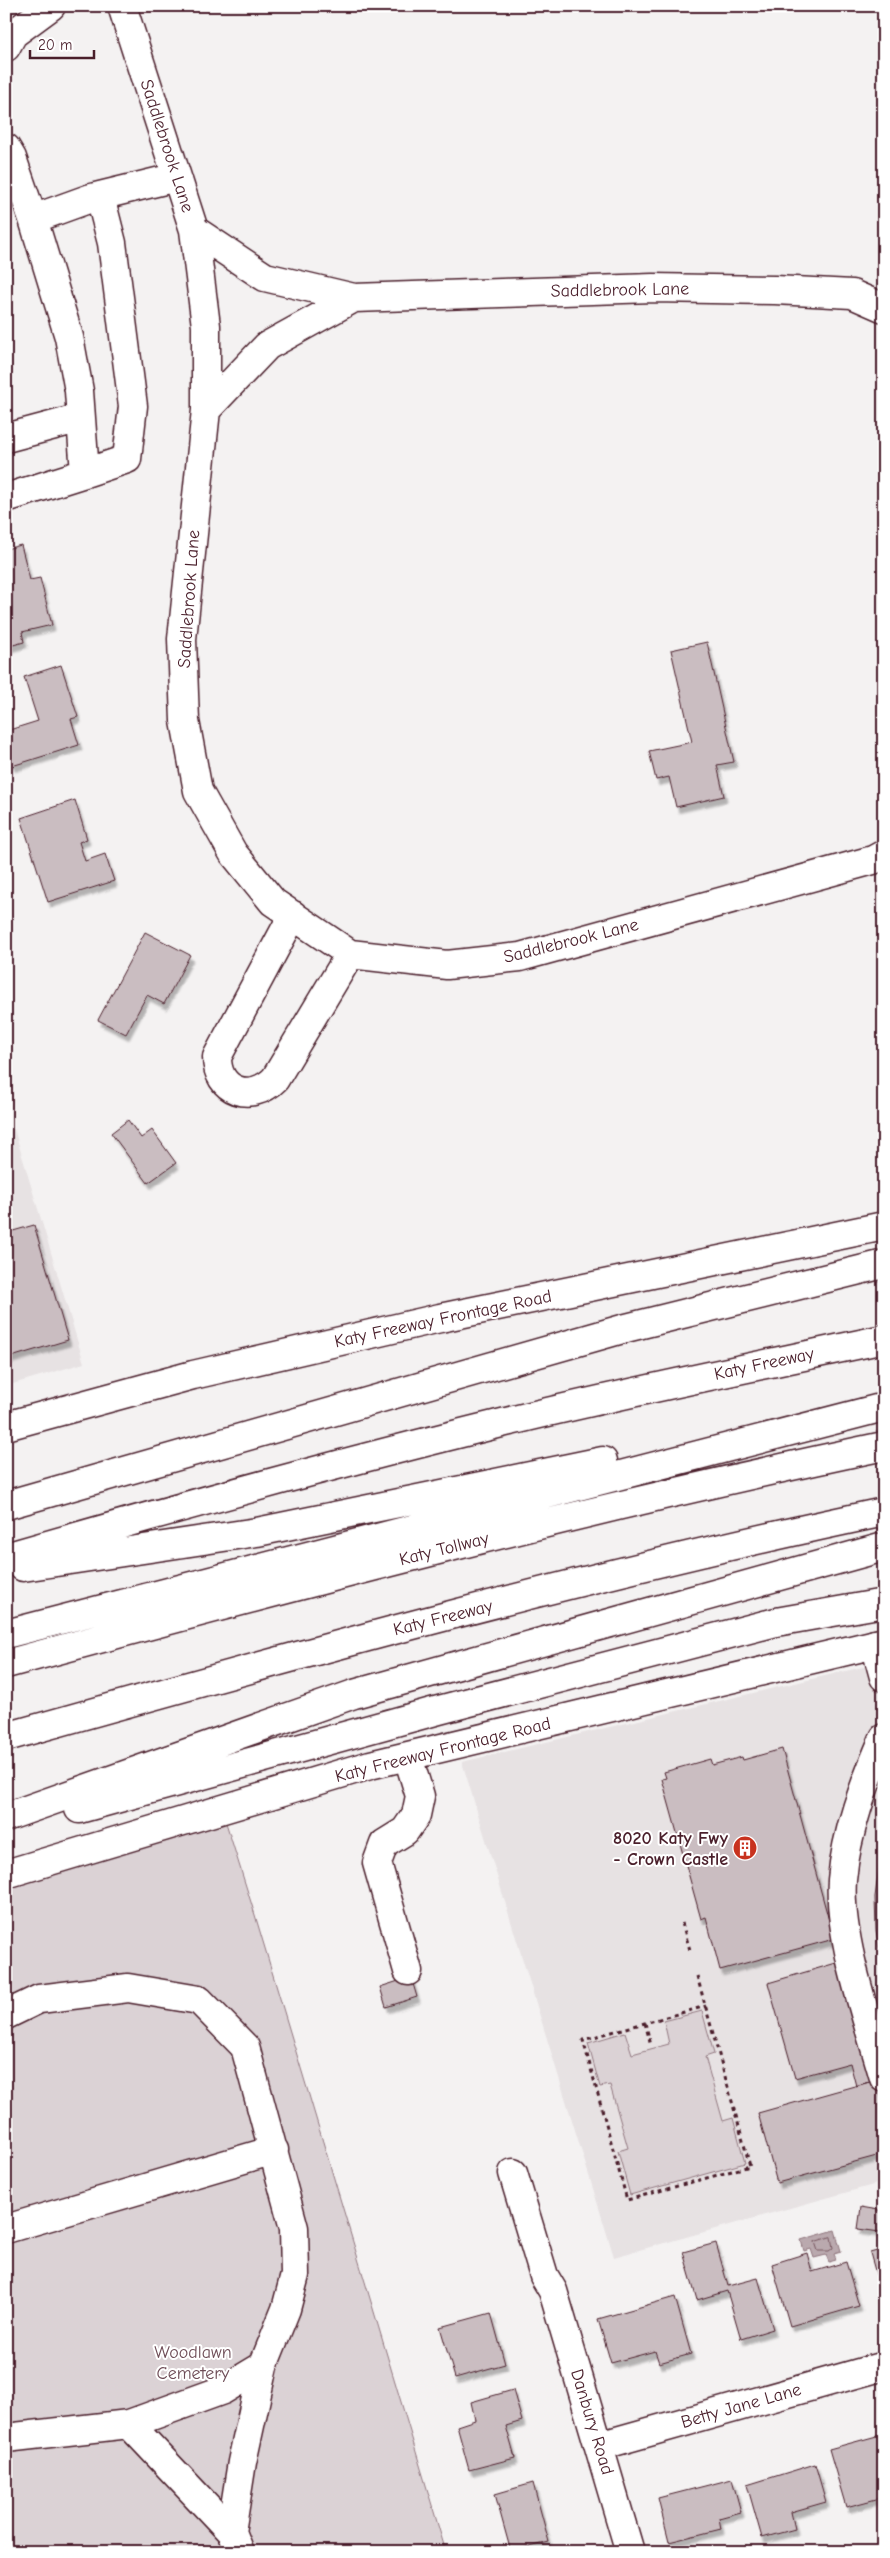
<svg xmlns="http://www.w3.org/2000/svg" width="890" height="2558" font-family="'Comic Neue',sans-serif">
  <defs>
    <filter id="shadow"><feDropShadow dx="3" dy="5.5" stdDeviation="1" flood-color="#0004"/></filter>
  </defs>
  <rect width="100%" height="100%" fill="#f4f2f2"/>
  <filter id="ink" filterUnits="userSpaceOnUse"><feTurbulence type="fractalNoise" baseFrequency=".02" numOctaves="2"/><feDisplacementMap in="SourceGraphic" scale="10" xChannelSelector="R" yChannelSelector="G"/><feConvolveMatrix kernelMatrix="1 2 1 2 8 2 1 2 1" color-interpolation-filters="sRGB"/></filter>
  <g filter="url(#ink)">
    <path fill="#e7e2e3" d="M14 1129 84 1363 6 1386V1132Z
      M884 1662V2182L614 2257 462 1762Z"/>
    <path fill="#dbd2d5" stroke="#927880" d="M222 1810 255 1915 446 2552H6V1875Z
      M702 2011 714 2054 705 2057 723 2121 733 2118 745 2163 630 2195 618 2151 628 2148 610 2085 600 2087 588 2043 625 2032 632 2054 669 2044 664 2021Z"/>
    <path fill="#baa9ae" stroke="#8d727a" d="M835 2230 841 2251 834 2253 836 2260 829 2262 826 2255 814 2258 811 2249 804 2251 801 2240Z"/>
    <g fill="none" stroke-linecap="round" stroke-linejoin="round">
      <path stroke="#77565f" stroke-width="1" d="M831 2237 833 2248 829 2251H818L815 2242Z"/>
    </g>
    <path fill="#cabdc1" stroke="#4a1f2b" filter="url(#shadow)" d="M21 545 30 580 40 578 52 625 22 632 24 642 6 647V549Z
      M707 642 734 762 717 765 724 796 676 807 669 777 656 780 649 751 692 742 671 650Z
      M61 665 78 717 71 719 79 745 12 766 6 747V731L38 721 24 677Z
      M75 800 87 839 79 842 85 861 105 854 114 881 48 902 21 818Z
      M145 932 190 955 164 1004 147 995 126 1034 98 1020Z
      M128 1120 141 1138 152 1130 176 1163 148 1183 111 1133Z
      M34 1225 68 1340 8 1358 6 1233Z
      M782 1749 834 1939 720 1970 706 1917 701 1919 662 1779 666 1778 664 1772 710 1759 712 1765 742 1757 743 1760Z
      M884 1830V1982L876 1930 875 1897Z
      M843 1961 876 2080 856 2086 850 2063 795 2078 768 1983Z
      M411 1977 417 1997 386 2007 380 1987Z
      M876 2080 884 2107V2154L777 2183 758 2113Z
      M861 2207 884 2211 880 2232 858 2229Z
      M716 2243 728 2286 758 2278 773 2329 741 2339 727 2291 697 2300 683 2252Z
      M884 2249V2302L870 2253Z
      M807 2253 812 2272 846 2262 859 2306 790 2326 772 2264Z
      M675 2297 691 2354 659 2363 655 2351 611 2363 598 2319Z
      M491 2313 505 2364 455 2378 440 2327Z
      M513 2390 522 2421 506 2426 515 2458 469 2470 457 2426 475 2420 471 2402Z
      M884 2434V2497L846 2507 829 2449Z
      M815 2464 826 2502 791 2512 795 2529 762 2538 747 2485Z
      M732 2479 741 2512 719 2518 721 2529 669 2542 658 2498Z
      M533 2483 549 2542 511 2552 495 2494Z"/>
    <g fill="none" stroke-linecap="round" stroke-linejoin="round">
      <defs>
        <path id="minor" d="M122 6 194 230 206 326V410L182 639 185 721 198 791 233 853 273 902 350 954 447 965 520 957 873 860 884 854
          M6 47 13 34 51 6
          M6 148 12 158 33 219 69 337 79 391 85 473 6 498
          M33 219 91 198 177 177
          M194 230 265 277 354 298
          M206 410 267 346 354 298 653 288 775 290 852 294 884 308
          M6 438 81 418
          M85 473 127 459 133 406 112 243 100 196
          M293 915 217 1057C217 1092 251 1103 275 1079L350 954
          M875 1644 884 1677
          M884 1738C865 1782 846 1832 842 1880 838 1938 868 2021 884 2078
          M408 1757 420 1796 416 1815 405 1831 384 1844 377 1863 408 1971
          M6 2015 39 1999 128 1988 199 2000 245 2047 294 2228 295 2275 286 2309 263 2366 242 2462 231 2532 239 2552
          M513 2173 544 2276 553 2291 630 2552
          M6 2229 274 2150
          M129 2424 231 2532
          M6 2438 129 2424 223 2390 263 2366
          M599 2446 884 2366"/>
        <path id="major" d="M6 1426 193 1375 440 1318 884 1226
          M6 1874 370 1765 884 1642"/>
        <path id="highway" d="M6 1505 626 1328 884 1264
          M6 1557C172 1509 338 1463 506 1422 631 1391 758 1366 884 1339
          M23 1567 257 1532 603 1461
          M6 1634 884 1407
          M6 1664C297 1585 589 1508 884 1446
          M6 1737C297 1655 588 1574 884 1512
          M79 1809 439 1710 776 1622 884 1603
          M6 1817 354 1694 884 1547"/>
      </defs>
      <use href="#minor" stroke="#4a1f2b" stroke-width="31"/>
      <use href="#major" stroke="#4a1f2b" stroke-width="31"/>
      <use href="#highway" stroke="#4a1f2b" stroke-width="31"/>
      <path stroke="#4a1f2b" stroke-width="3" stroke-dasharray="4 4" stroke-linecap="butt" d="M682 1923 690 1950
        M697 1976 750 2166 627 2200 583 2040 706 2006
        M645 2023 651 2045"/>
      <use href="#minor" stroke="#fff" stroke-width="28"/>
      <use href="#major" stroke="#fff" stroke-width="28"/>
      <use href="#highway" stroke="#fff" stroke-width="28"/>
    </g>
  </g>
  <defs>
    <symbol id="building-disc" viewBox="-11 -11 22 22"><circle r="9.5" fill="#c8321e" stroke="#fff"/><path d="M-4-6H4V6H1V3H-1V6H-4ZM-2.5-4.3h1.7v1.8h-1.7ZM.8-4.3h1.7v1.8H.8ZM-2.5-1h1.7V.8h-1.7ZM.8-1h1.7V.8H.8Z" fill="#fff"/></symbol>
  </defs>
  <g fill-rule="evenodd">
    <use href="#building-disc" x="731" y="1834" width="28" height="28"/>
  </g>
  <g text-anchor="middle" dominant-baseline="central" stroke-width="4" stroke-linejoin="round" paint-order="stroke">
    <g font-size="18" fill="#4a1f2b" stroke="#fff">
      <text transform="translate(167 146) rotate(72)">Saddlebrook Lane</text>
      <text transform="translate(620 290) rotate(-1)">Saddlebrook Lane</text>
      <text transform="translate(189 599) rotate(-86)">Saddlebrook Lane</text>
      <text transform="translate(571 941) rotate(-14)">Saddlebrook Lane</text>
      <text transform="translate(443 1319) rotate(-12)">Katy Freeway Frontage Road</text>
      <text transform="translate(764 1364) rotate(-12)">Katy Freeway</text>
      <text transform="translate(444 1549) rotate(-14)">Katy Tollway</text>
      <text transform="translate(443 1618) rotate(-14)">Katy Freeway</text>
      <text transform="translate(443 1750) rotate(-14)">Katy Freeway Frontage Road</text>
      <text transform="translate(741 2406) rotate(-16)">Betty Jane Lane</text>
      <text transform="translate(592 2422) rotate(73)">Danbury Road</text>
    </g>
    <g font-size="18" font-weight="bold" fill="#4a1f2b" stroke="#fff" text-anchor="end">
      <text x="728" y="1838">8020 Katy Fwy<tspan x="728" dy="21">- Crown Castle</tspan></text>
    </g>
    <g font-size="18" fill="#6e4c56" stroke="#fff">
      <text x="193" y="2352">Woodlawn<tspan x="193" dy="21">Cemetery</tspan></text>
    </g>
  </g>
  <rect width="890" height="2558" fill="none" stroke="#fff" stroke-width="25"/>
  <rect x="12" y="12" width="865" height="2533" fill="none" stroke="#4a1f2b" stroke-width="2" filter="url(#ink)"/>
  <path d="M30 50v8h64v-8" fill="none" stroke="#4a1f2b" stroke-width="2.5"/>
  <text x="38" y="50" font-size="15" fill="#4a1f2b" stroke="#ffffff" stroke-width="4" paint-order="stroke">20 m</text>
</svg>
